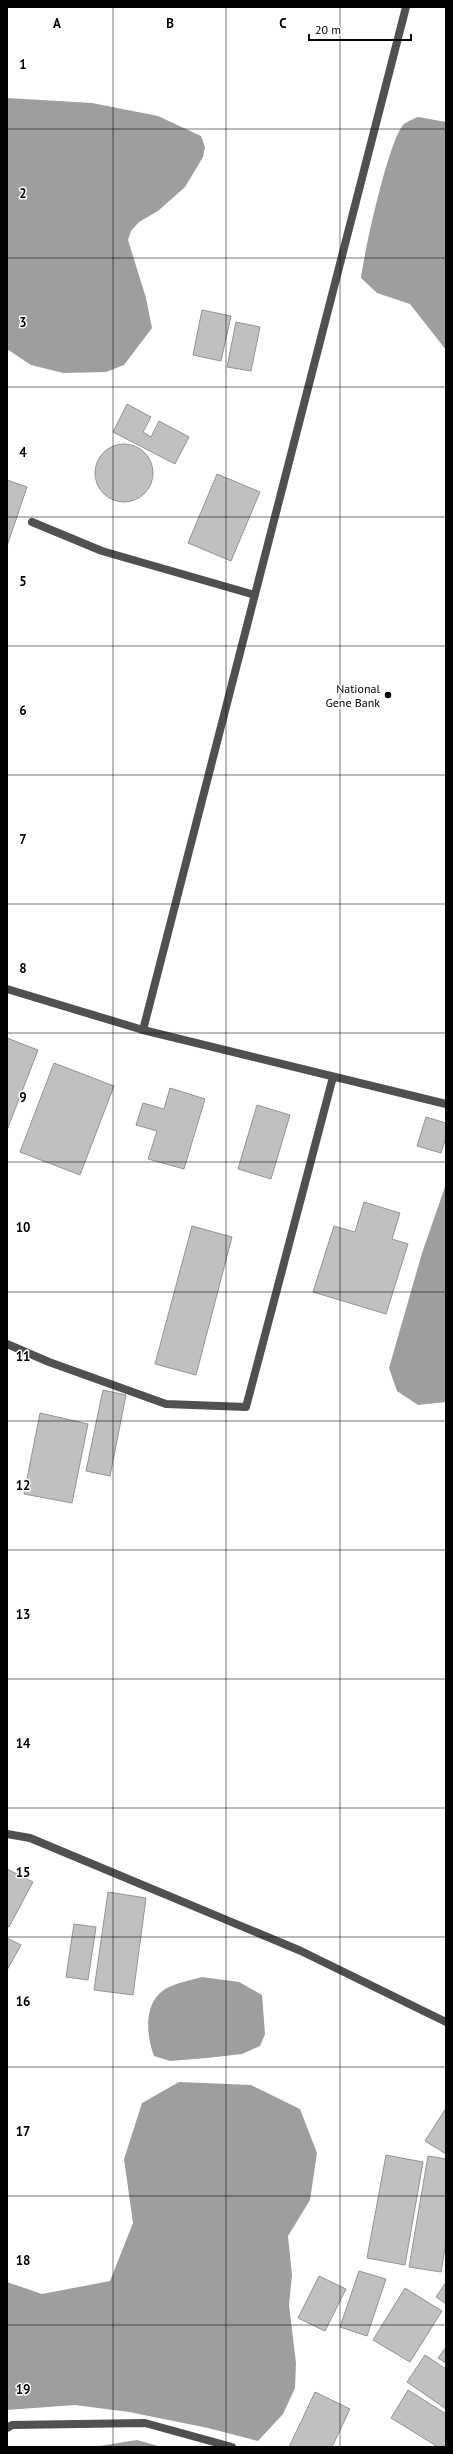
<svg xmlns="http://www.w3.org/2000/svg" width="453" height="2454" font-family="'PT Sans',sans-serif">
  <rect width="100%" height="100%" fill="#fff"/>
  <path fill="#9e9e9e" d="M7 98 92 103 158 116 201 136 205 147 203 157 185 187 158 211 139 222 131 231 128 240 146 298 152 328 124 365 106 372 63 373 31 365 7 349Z
    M418 117 446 122V350L410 304 377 293 361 278C364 253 389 138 404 124 408 121 413 119 418 117Z
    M446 1184V1402L418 1405 397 1391 389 1368 422 1253Z
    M202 1977 239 1982 262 1995 265 2034 260 2046 242 2054 207 2058 170 2061 154 2056C146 2035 143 2001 167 1988 177 1983 191 1980 202 1977Z
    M179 2082 251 2085 300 2109 317 2153 310 2200 288 2236 292 2275 289 2305 296 2363 295 2388 283 2414 258 2441 208 2428 129 2412 75 2405 7 2410V2282L42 2294 110 2281 133 2223 124 2159 142 2103Z
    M137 2440 162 2447H93Z"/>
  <path fill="#c0c0c0" stroke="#949494" d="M202 310 231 316 221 361 193 355Z
    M236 322 260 327 251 371 227 367Z
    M127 404 151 417 143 432 151 437 159 421 189 437 175 464 113 432Z
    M95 473a29 29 0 1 1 58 0a29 29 0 1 1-58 0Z
    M217 474 260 492 231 561 188 543Z
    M7 480 27 487 7 546Z
    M7 1038 38 1050 7 1130Z
    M54 1063 114 1086 80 1175 20 1152Z
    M170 1088 205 1099 184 1169 148 1159 157 1131 136 1125 143 1103 164 1109Z
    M257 1105 290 1115 271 1179 238 1169Z
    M426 1117 446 1123V1137L441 1153 417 1146Z
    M364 1202 400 1213 392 1239 408 1244 386 1314 313 1292 334 1226 355 1232Z
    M192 1226 232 1237 196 1375 155 1364Z
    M103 1390 126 1395 110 1476 86 1471Z
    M40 1413 88 1424 72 1503 24 1494Z
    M7 1869 33 1882 9 1927 7 1926Z
    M108 1892 146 1898 133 1995 94 1990Z
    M74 1924 96 1927 88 1980 66 1977Z
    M7 1938 21 1945 7 1970Z
    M446 2108V2154L425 2141Z
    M386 2155 423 2162 405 2265 367 2258Z
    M428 2156 446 2159V2242L441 2272 409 2267Z
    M359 2271 386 2279 367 2336 340 2327Z
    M319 2276 346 2289 325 2331 298 2318Z
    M446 2282V2304L436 2297Z
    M405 2288 442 2311 410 2362 373 2340Z
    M446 2347V2363L438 2358Z
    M425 2355 446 2369V2409L407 2382Z
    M408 2390 446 2414V2447H438L391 2418Z
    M315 2392 350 2409 332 2447H289Z"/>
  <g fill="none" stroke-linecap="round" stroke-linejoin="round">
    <path stroke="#505050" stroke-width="8" d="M32 522 102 551 255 595
      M143 1030 406 7
      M7 1344 49 1362 166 1404 246 1407 333 1077"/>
    <path stroke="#505050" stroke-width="8" d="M7 989 143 1030 446 1104
      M7 1834 30 1838 301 1951 446 2022
      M7 2428 12 2425 145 2423 232 2447"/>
  </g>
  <path fill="none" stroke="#000" stroke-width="1" stroke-opacity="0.55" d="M113 7V2447M226 7V2447M340 7V2447M7 129H446M7 258H446M7 387H446M7 517H446M7 646H446M7 775H446M7 904H446M7 1033H446M7 1162H446M7 1292H446M7 1421H446M7 1550H446M7 1679H446M7 1808H446M7 1937H446M7 2067H446M7 2196H446M7 2325H446"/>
  <circle fill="#000" stroke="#fff" stroke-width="1.5" cx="388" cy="695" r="4"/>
  <g text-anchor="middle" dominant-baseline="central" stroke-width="3" stroke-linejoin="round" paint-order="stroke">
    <g font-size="12" fill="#000" stroke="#fff" text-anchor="end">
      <text x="380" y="688">National<tspan x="380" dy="14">Gene Bank</tspan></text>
    </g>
  </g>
  <g font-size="13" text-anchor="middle" font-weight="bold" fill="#000" stroke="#fff" stroke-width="3" stroke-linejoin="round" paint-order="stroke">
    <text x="57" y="28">A</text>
    <text x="170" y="28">B</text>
    <text x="283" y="28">C</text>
    <text x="23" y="69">1</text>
    <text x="23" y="198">2</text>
    <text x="23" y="327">3</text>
    <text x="23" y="457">4</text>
    <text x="23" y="586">5</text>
    <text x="23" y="715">6</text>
    <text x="23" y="844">7</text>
    <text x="23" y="973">8</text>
    <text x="23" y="1102">9</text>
    <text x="23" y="1232">10</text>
    <text x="23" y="1361">11</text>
    <text x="23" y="1490">12</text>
    <text x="23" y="1619">13</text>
    <text x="23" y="1748">14</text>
    <text x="23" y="1877">15</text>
    <text x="23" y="2006">16</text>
    <text x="23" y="2136">17</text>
    <text x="23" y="2265">18</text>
    <text x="23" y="2394">19</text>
  </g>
  <rect width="453" height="2454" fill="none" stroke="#000000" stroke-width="16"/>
  <path d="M309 34v6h102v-6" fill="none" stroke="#000000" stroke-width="2"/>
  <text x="315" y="34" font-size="12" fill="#000000" stroke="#ffffff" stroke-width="3" paint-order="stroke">20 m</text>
</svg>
